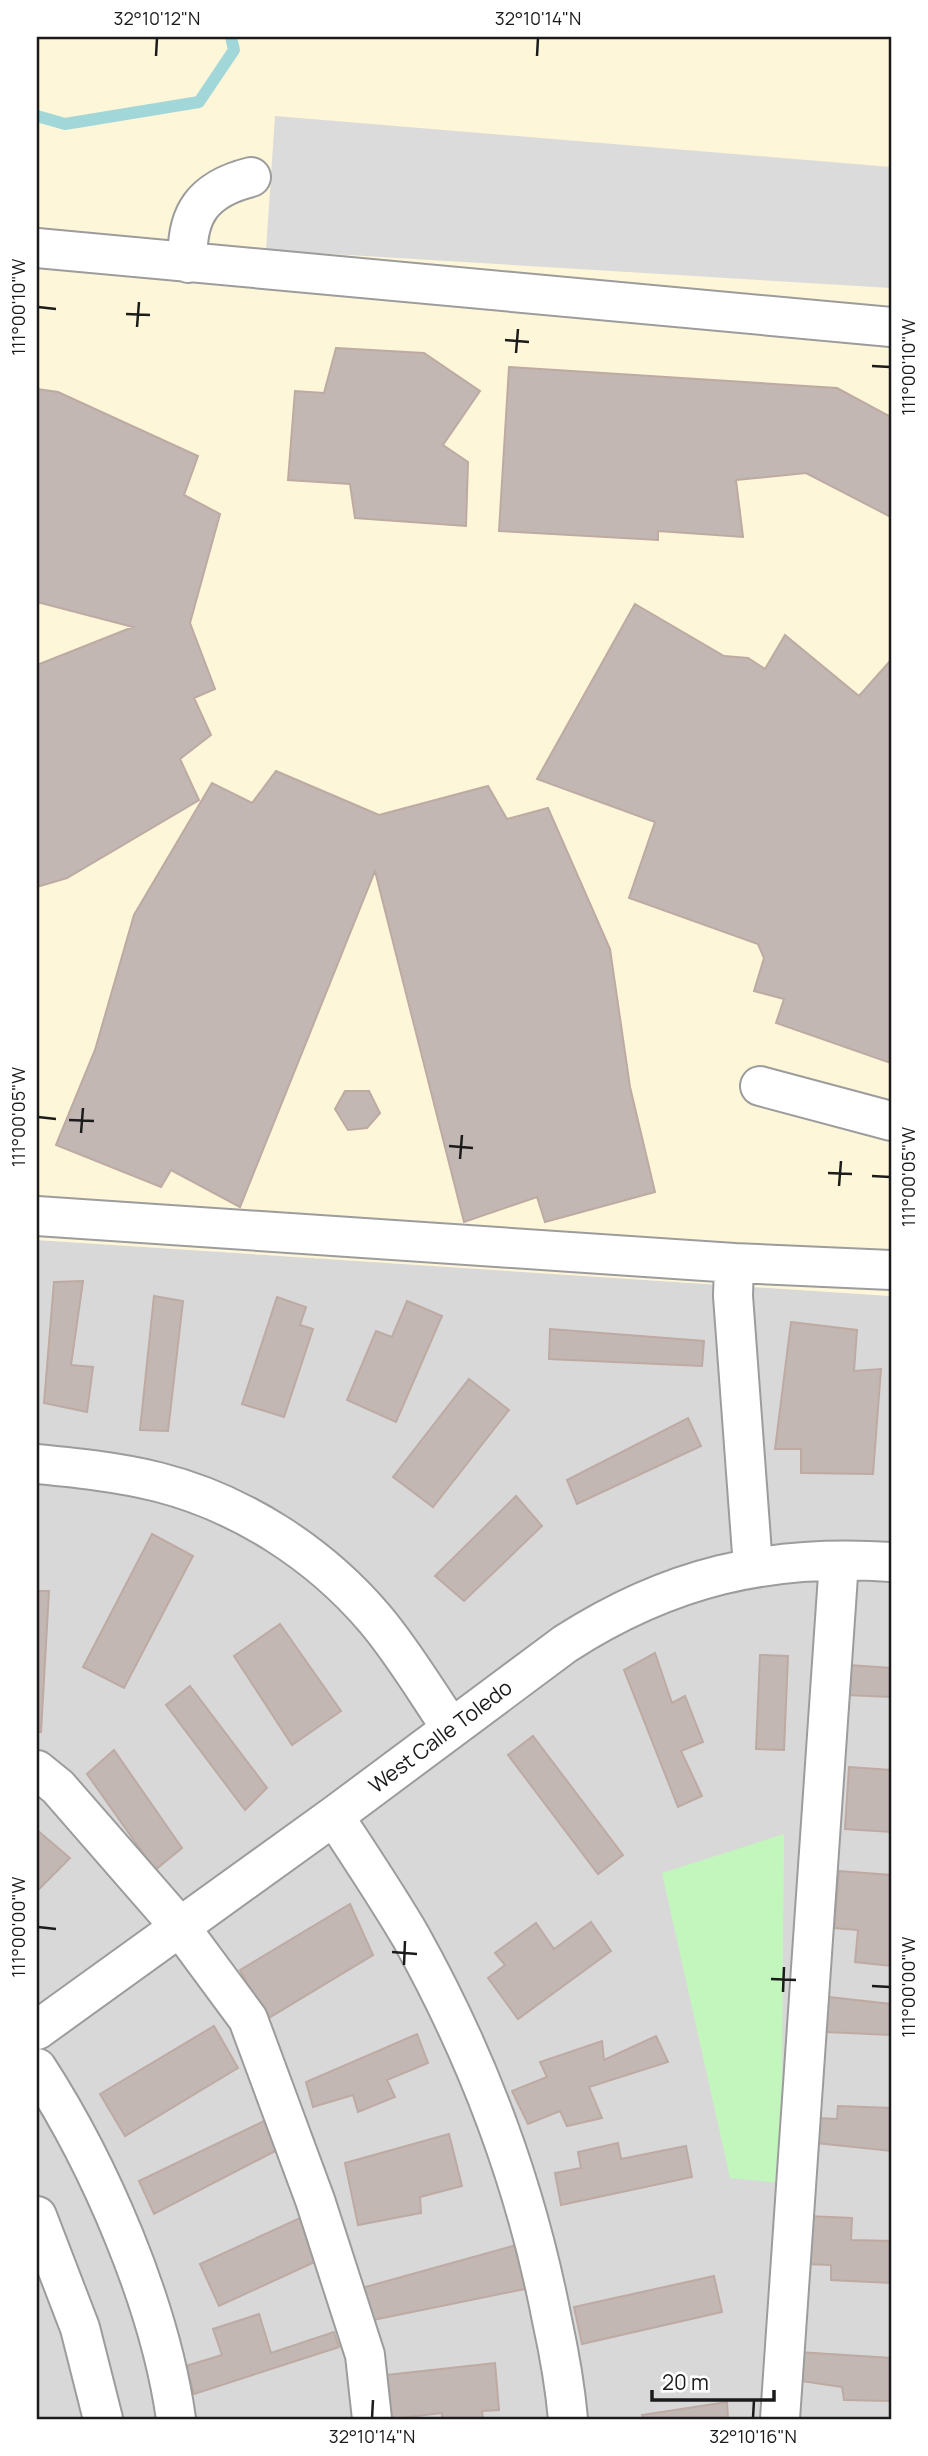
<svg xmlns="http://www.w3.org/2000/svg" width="928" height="2456" font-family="Manrope,sans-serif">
  <rect width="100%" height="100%" fill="#ece6e0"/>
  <path fill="#d9d8d8" d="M37 1240 891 1296V2419H37Z"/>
  <path fill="#fdf6d8" d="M37 37H891V1296L37 1240Z"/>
  <path fill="#c3f6bd" d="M784 1834 781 2183 730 2178 662 1873Z"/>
  <path fill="#dbdbdb" d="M275 116 891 167V288L266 250Z"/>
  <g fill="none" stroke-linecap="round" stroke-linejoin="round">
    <path stroke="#a2d7d9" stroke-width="12" d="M37 116 65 124 199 102 234 50 231 37"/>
  </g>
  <path fill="#c3b7b4" stroke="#bdaaa3" stroke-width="2" d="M336 348 424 353 480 391 443 445 468 462 466 526 355 518 350 484 288 480 295 391 324 393Z
    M509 367 837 388 891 417V517L806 473 736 480 743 537 658 531V540L499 531Z
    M37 389 58 392 198 456 184 495 220 514 190 623 215 689 194 698 211 735 180 759 199 800 67 878 37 887V665L133 627 37 602Z
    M635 604 724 656 748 658 765 669 785 635 859 696 891 660V1063L776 1023 784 999 754 991 764 958 758 944 629 898 655 822 537 779Z
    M276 771 379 815 488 786 507 819 548 808 610 949 630 1087 655 1192 545 1222 537 1197 464 1222 375 871 240 1207 171 1170 161 1187 56 1145 95 1050 134 915 212 783 252 803Z
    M345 1091H369L380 1113 367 1128 348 1130 335 1109Z
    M83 1281 71 1365 93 1367 87 1412 44 1403 54 1282Z
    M154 1296 183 1301 168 1431 140 1430Z
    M277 1297 306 1307 300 1325 313 1329 284 1417 242 1404Z
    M407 1301 442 1316 396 1422 347 1400 376 1331 392 1337Z
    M791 1322 857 1330 854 1371 881 1369 873 1474 801 1473V1449H775Z
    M550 1329 704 1341 702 1366 549 1359Z
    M469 1379 509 1410 433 1507 393 1477Z
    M688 1418 701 1446 577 1504 567 1480Z
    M516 1496 542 1526 464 1601 435 1576Z
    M152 1534 193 1556 124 1688 83 1667Z
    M37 1591H49L41 1732H37Z
    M280 1624 341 1711 292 1745 234 1656Z
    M655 1653 672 1703 685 1696 703 1742 681 1751 702 1796 678 1807 624 1670Z
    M760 1655 788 1656 784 1750 756 1749Z
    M849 1665 891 1668V1697L847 1695Z
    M190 1686 267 1788 245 1810 166 1705Z
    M533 1736 623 1855 598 1874 508 1755Z
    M114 1750 182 1848 155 1870 87 1774Z
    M849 1767 891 1770V1832L845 1829Z
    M37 1830 70 1858 37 1891Z
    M839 1871 891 1875V1966L855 1962 858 1930 834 1928Z
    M350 1904 373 1955 267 2019 240 1970Z
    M591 1922 611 1951 518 2019 488 1978 505 1965 495 1953 536 1923 554 1949Z
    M829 1997 891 2004V2035L826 2032Z
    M214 2026 238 2068 125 2136 100 2094Z
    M417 2034 428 2063 387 2080 395 2097 358 2112 353 2095 313 2107 306 2082Z
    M656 2036 668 2062 589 2087 602 2118 567 2126 560 2111 528 2124 512 2091 547 2077 540 2062 602 2041 604 2060Z
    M838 2106 891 2108V2151L817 2143 818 2118 837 2119Z
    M266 2120 279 2149 154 2214 139 2181Z
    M449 2134 462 2186 420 2197 421 2213 358 2225 345 2163Z
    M618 2143 621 2159 686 2146 692 2177 561 2205 555 2173 581 2168 578 2152Z
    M807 2216 852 2218 851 2240 891 2241V2283L831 2280V2265L805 2264Z
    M300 2218 319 2260 219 2306 200 2264Z
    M516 2245 525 2289 368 2321 362 2288Z
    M714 2276 722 2312 582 2344 574 2307Z
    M259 2314 271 2353 334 2332 339 2347 194 2394 186 2366 222 2355 213 2329Z
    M798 2352 891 2358 890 2401 844 2400 842 2387 794 2380Z
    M495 2363 499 2410 482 2411 483 2419H442V2413L391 2419 387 2375Z
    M727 2402 728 2419H643L642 2415Z"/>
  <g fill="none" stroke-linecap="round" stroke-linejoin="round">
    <defs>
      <path id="minor" d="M37 248 891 327
        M188 263C185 214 203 189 251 177
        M760 1086 891 1121
        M37 1216 734 1263 733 1296 753 1567
        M734 1263 891 1270
        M37 1464C77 1468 118 1472 158 1482 241 1503 319 1553 375 1619 403 1652 426 1691 451 1728
        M37 1770 58 1787 180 1927 248 2019 315 2200 365 2355 372 2419
        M334 1816C360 1856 387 1896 411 1937 478 2057 526 2185 552 2320 559 2352 565 2386 568 2419
        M37 2030 334 1816 565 1644C669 1577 768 1554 891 1562
        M37 2068C100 2165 160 2304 176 2419
        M37 2216 80 2328 103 2419
        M780 2419 839 1561"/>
    </defs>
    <use href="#minor" stroke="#9c9c9c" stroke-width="42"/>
    <use href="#minor" stroke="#fff" stroke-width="38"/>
  </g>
  <path fill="none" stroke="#1b1b1b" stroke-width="2.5" d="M156 56 157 38M537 56 538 38M38 307 56 309M126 314 150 315M137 327 139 302M505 340 529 342M516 353 518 329M872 366 890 367M38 1117 56 1119M69 1120 94 1121M81 1133 83 1108M449 1146 473 1148M460 1159 462 1135M828 1173 852 1174M872 1176 890 1177M839 1186 841 1161M38 1927 56 1929M392 1952 417 1954M404 1965 405 1941M771 1979 796 1980M872 1986 890 1987M783 1992 784 1967M372 2418 373 2400M753 2418 754 2400"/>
  <g text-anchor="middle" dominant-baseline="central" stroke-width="6" stroke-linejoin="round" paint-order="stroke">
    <g font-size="21" fill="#1b1b1b" stroke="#fff">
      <text transform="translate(440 1736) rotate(-37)">West Calle Toledo</text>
    </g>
  </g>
  <rect width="928" height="2456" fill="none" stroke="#ffffff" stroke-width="77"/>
  <path d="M652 2390v10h122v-10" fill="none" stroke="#1b1b1b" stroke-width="3.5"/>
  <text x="662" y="2390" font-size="21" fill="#1b1b1b" stroke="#ffffff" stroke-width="5" paint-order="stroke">20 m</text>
  <rect x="38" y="38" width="852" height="2380" fill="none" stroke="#1b1b1b" stroke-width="2.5"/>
  <g font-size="18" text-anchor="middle" fill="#1b1b1b">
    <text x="157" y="25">32°10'12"N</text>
    <text x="538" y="25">32°10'14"N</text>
    <text transform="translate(19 307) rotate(-90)" y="6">111°00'10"W</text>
    <text transform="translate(909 367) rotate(-90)" y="6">111°00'10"W</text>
    <text transform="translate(19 1117) rotate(-90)" y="6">111°00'05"W</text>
    <text transform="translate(909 1177) rotate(-90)" y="6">111°00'05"W</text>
    <text transform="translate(19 1927) rotate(-90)" y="6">111°00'00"W</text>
    <text transform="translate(909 1987) rotate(-90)" y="6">111°00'00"W</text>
    <text x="372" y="2443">32°10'14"N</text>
    <text x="753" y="2443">32°10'16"N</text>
  </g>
</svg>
